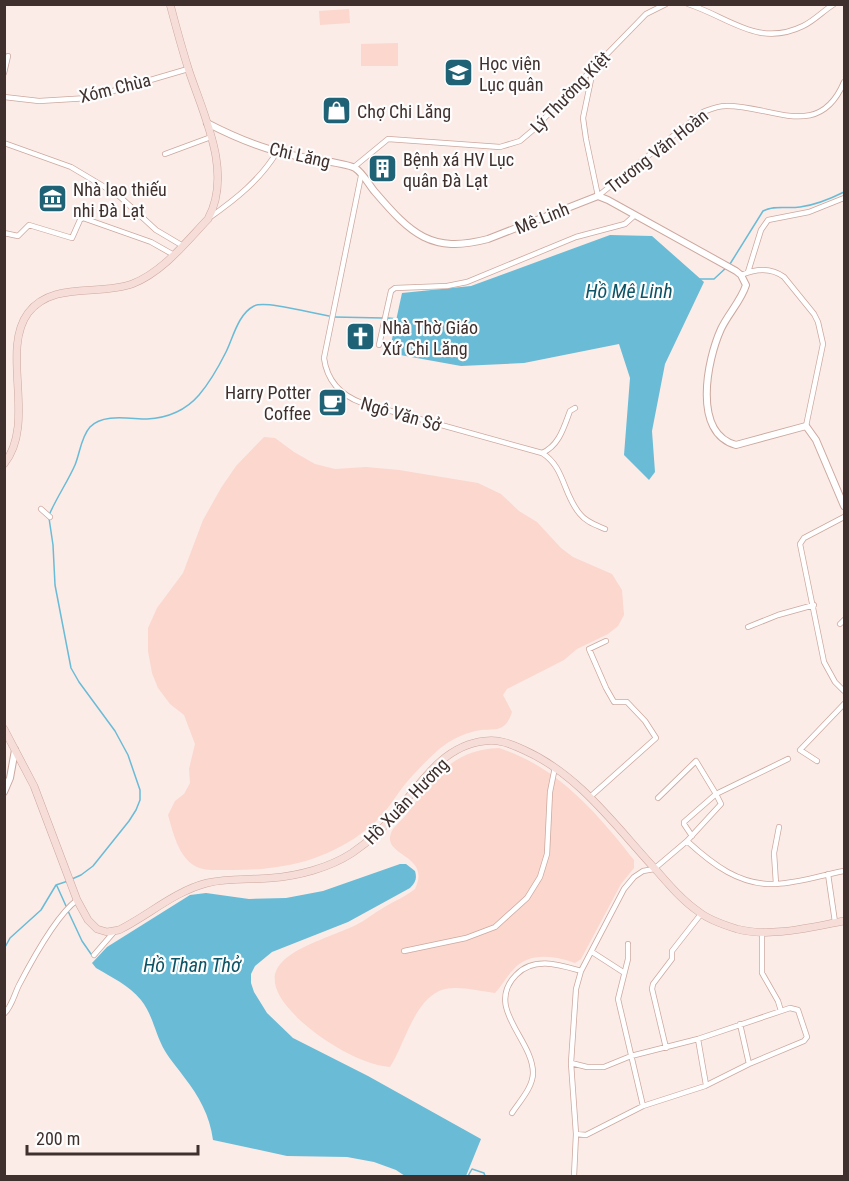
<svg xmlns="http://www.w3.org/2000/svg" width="849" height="1181" font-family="'Roboto Condensed',sans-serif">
  <rect width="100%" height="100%" fill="#fbece8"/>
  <path fill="#fbd7ce" d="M349 9 350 23 320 25 319 11Z
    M398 43V66H361V44Z
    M264 437 275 438 294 452 315 464 335 469 366 467 399 470 478 483 501 494 519 511 537 522 561 548 573 557 612 574 622 590 624 615 618 626 608 634 577 649 564 660 507 689 503 695 512 712C504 737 492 726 472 732 460 735 447 742 437 751 424 763 413 774 402 788 392 802 382 818 367 829 326 862 278 871 226 870 216 870 204 871 195 866 178 856 173 832 168 815L175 801 184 794 190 783 189 769 195 744 184 715 170 704 158 688 152 673 148 651V628L157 608 183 573 203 520 221 488 236 466Z
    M499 748C558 767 597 813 634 860V868L621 884 581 959 575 963C555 956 529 951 513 970 506 977 502 986 495 993 479 991 461 986 445 989 415 996 405 1044 390 1067 362 1065 323 1041 302 1022 234 960 309 947 356 925 366 920 374 913 383 908 394 901 405 897 415 889 432 854 382 857 391 833 393 827 402 820 406 815 433 780 450 750 499 748Z"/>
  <path fill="#6abbd6" d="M610 235 652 236 704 282 665 364 652 431 655 472 649 480 624 455 630 378 619 344 524 363 461 366 389 353 402 293 471 286Z
    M400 864H406L415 871C417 878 416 882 410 888L348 922 272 952 255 966 251 974V983L254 992 267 1013 293 1038 368 1076 481 1139 466 1176H405L396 1170 374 1162 347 1157 287 1156 213 1140C210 1116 199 1096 184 1077 178 1068 170 1060 165 1051 155 1034 153 1015 141 1000 129 985 111 977 96 968L92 963 107 947 190 895 206 893 249 899 286 898 323 891Z"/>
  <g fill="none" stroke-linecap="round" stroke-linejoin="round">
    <path stroke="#6abbd6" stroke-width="1.5" d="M730 264 763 211C774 205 786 209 800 207 816 205 830 199 844 192
      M700 279H714L727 267
      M334 317 383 318
      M388 318 398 319
      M50 513C57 497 68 481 75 465 80 453 81 437 90 427 103 413 130 419 147 419 167 418 186 410 199 395 210 382 219 366 226 352 233 338 238 314 254 306 265 300 315 314 329 316
      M49 518 53 545 55 585 71 668 79 682 115 731 128 755 140 790V800L136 810 129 821 93 866 81 875 72 879
      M57 886 66 906
      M68 911 82 941 91 954
      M4 949 10 938 41 910 56 885 68 881
      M468 1176 472 1169 484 1173 485 1176"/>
    <defs>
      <path id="minor" d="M688 4C729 17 758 48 803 26 814 21 823 11 834 4
        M593 70 583 118 586 139 598 196 703 112C711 109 717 106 726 106 771 105 819 142 844 82
        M4 73 8 56
        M4 97 39 101 89 98 188 69
        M4 143 71 167 118 195 156 230 183 246
        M165 154 211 137
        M354 167 388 139 500 147 520 141 533 130 646 14 666 4
        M361 176 324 358C327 381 340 395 362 403L542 453C565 467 563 495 580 514 586 522 596 525 605 529
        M209 218C236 199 260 180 277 152
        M4 233 18 236 29 225 72 238 80 220 83 218 151 242 174 255
        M748 272 761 230 768 220 809 212 844 198
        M741 275C755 269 771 267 784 277L814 314 818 322 823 344 806 426
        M379 345 391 291 395 288 447 286 467 282 576 237 625 224 635 215
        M542 453C559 446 564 427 570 411L575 408
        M41 509 50 517
        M844 517 804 538 800 544 824 662 835 682 844 691
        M840 624 844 620
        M748 627 778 615 814 605
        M817 761 800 750 844 704
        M590 797 656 738 645 721 627 702H614L606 688 589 649 606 641
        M658 798 696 761 716 794 684 822V824L692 836
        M687 841C712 864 740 886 776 884 799 883 822 875 844 871
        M828 874 835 922
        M776 884 774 853 779 827
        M762 932V973L778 1001 781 1011
        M628 944V959L618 999 643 1106
        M404 951 466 938 495 927 527 898 540 877 547 854 550 792 555 767
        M592 952 623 972
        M94 955 114 932
        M4 1014C12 1006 14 995 19 985 31 962 57 915 77 900
        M740 1024 749 1064
        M698 1039 706 1085
        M666 1048 652 989 653 984 672 959V951L701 914
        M571 1063 587 1067H604L631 1056 698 1039 790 1008 798 1010 807 1037 804 1041 749 1064 705 1086 643 1106 586 1135 576 1134
        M512 1113C520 1101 533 1087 533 1073 533 1039 484 1008 516 975 534 956 560 965 581 971
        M574 1176 576 1134 571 1063 576 989 581 971 624 889 634 877 643 871 654 869 687 841 721 804 716 794 788 759"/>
      <path id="tertiary" d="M207 123C234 137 262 149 292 155 303 158 348 163 355 168 363 173 369 185 375 192 411 234 431 254 488 239L598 196 608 200 736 271 741 275 746 285C741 301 728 314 721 329 707 360 692 433 736 445L806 426 816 440 844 506
        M4 792 10 778 15 750"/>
      <path id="secondary" d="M4 464C37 423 0 351 28 313 52 281 99 296 132 284 163 272 186 242 208 219 233 173 204 116 189 71 182 49 176 27 170 4
        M4 729 34 786 77 900 88 920 97 929 107 932 119 930C149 915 175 891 207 883 228 878 250 880 271 878 298 876 329 868 352 853 368 842 384 828 396 813 420 784 443 745 485 741 499 739 511 744 524 750 580 775 616 827 657 871 670 886 683 901 699 912 709 920 724 925 737 929 770 938 811 927 844 921"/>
    </defs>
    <use href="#minor" stroke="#cca89f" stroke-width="6"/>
    <use href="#tertiary" stroke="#cca89f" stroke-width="8"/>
    <use href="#secondary" stroke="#cca89f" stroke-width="8"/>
    <use href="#minor" stroke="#fff" stroke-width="4.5"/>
    <use href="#tertiary" stroke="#fff" stroke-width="6"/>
    <use href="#secondary" stroke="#f6ddd8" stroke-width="7"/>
  </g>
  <defs>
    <symbol id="school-square" viewBox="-11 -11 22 22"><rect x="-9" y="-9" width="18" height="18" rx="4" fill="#1f6275" stroke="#fdfdfd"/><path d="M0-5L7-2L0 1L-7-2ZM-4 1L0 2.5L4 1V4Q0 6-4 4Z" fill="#fff"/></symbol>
    <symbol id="shop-square" viewBox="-11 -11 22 22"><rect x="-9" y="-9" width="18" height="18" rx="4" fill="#1f6275" stroke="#fdfdfd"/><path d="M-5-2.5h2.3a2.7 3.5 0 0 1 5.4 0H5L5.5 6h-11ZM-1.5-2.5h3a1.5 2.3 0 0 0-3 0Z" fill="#fff"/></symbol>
    <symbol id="building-square" viewBox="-11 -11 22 22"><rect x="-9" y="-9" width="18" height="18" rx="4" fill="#1f6275" stroke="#fdfdfd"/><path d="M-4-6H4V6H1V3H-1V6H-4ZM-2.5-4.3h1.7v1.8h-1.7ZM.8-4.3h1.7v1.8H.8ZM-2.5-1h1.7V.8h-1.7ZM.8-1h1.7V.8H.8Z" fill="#fff"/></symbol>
    <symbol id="museum-square" viewBox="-11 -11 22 22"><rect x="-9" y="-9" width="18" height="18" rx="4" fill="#1f6275" stroke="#fdfdfd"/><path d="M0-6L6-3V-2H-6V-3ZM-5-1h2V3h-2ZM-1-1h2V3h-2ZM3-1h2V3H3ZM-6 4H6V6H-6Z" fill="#fff"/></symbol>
    <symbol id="church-square" viewBox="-11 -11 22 22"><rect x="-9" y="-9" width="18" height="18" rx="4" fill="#1f6275" stroke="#fdfdfd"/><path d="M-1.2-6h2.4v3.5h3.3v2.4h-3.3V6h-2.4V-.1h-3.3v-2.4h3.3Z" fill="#fff"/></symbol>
    <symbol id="cafe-square" viewBox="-11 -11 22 22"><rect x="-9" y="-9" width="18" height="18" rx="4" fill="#1f6275" stroke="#fdfdfd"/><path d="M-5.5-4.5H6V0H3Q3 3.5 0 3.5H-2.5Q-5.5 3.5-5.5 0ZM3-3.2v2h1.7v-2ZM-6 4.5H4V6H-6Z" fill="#fff"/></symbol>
  </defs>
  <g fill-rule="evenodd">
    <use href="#school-square" x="442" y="56" width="33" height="33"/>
    <use href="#shop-square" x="320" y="94" width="33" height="33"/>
    <use href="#building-square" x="366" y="152" width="33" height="33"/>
    <use href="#museum-square" x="36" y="182" width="33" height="33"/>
    <use href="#church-square" x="344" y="320" width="33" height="33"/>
    <use href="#cafe-square" x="316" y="386" width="33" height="33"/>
  </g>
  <g text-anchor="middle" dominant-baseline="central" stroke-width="4.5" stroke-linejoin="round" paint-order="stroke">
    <g font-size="18" fill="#3f302d" stroke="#fdfdfd" text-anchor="start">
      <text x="479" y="63">Học viện<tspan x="479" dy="21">Lục quân</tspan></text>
      <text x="357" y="111">Chợ Chi Lăng</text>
      <text x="403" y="159">Bệnh xá HV Lục<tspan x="403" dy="21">quân Đà Lạt</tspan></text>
      <text x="73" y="189">Nhà lao thiếu<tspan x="73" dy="21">nhi Đà Lạt</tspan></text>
      <text x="382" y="327">Nhà Thờ Giáo<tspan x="382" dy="21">Xứ Chi Lăng</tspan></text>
      <text x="311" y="392" text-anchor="end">Harry Potter<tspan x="311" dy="21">Coffee</tspan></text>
    </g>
    <g font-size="18" fill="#3f302d" stroke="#fdfdfd">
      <text transform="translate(115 88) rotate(-14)">Xóm Chùa</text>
      <text transform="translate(570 92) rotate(-46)">Lý Thường Kiệt</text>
      <text transform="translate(657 151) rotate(-38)">Trương Văn Hoàn</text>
      <text transform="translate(300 155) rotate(13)">Chi Lăng</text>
      <text transform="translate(542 218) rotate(-22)">Mê Linh</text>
      <text transform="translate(401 414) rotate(16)">Ngô Văn Sở</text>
      <text transform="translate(406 801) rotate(-46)">Hồ Xuân Hương</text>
    </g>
    <g font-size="20" font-style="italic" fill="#0d5366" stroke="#fdfdfd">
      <text x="629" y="291">Hồ Mê Linh</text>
      <text x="192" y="965">Hồ Than Thở</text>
    </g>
  </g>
  <rect width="849" height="1181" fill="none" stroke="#3f302d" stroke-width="12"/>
  <path d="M27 1145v9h171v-9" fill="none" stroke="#3f302d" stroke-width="3"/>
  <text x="36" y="1145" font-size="18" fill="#3f302d" stroke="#fdfdfd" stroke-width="4.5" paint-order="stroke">200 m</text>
</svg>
